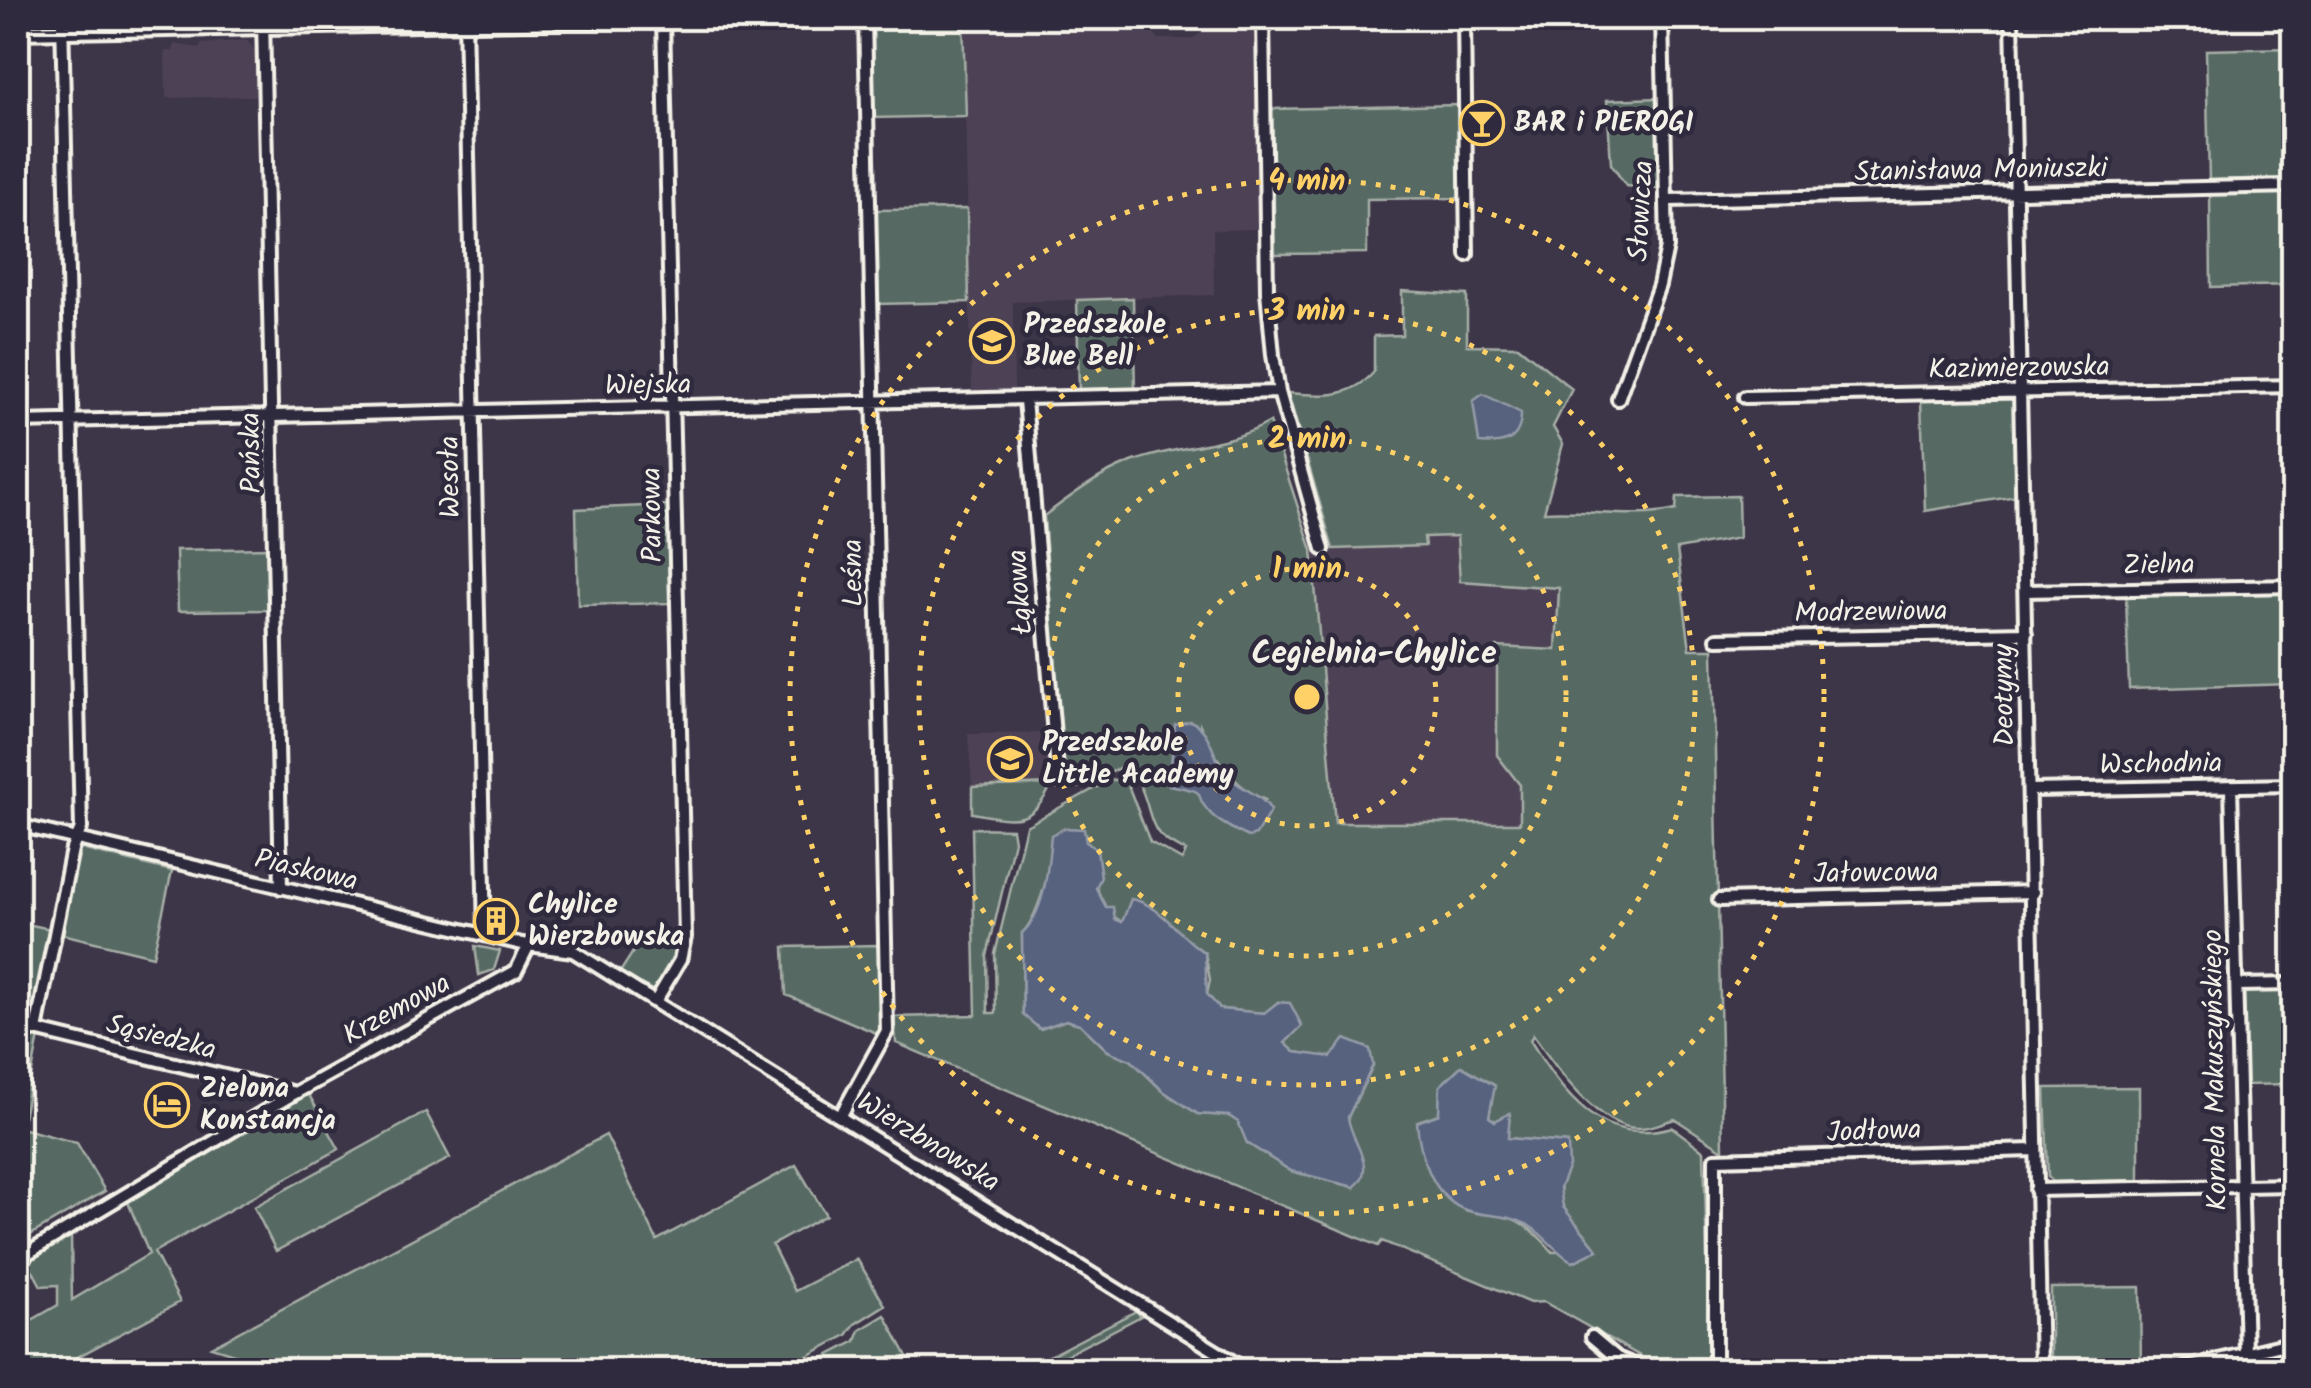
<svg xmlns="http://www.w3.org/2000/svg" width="2311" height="1388" font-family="Kalam,sans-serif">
  <rect width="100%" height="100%" fill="#3d3548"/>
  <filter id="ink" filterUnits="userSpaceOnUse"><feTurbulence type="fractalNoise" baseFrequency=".01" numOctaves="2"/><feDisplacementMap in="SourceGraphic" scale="20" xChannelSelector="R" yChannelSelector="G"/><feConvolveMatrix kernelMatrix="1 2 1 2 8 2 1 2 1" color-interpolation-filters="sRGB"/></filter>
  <g filter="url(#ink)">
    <path fill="#4e4255" d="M1213 18H1258L1261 229 1213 230 1214 295 1013 302 1014 393 972 394 963 31 1147 27 1159 39H1192L1207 29Z
      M247 40 257 54 255 96 166 98 165 51H173L174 44 200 48 201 44Z
      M1458 536 1460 581 1559 588 1556 651 1497 647V755L1520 785V823L1335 824 1312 550 1425 546 1424 537Z
      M1047 733 1052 784 972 787 968 734Z"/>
    <path fill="#576a64" stroke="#a6aea6" stroke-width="2.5" fill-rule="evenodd" d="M963 22 966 116 872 118 870 25Z
      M2293 48V178L2209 180 2206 50Z
      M1659 98 1661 189 1626 186 1611 164 1607 100Z
      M1458 105 1459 198 1367 199V253L1275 254 1272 109Z
      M2293 191V285L2211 287 2210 194Z
      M967 209 969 302 877 304 875 210Z
      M1402 291 1467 295V345L1518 346 1572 389 1553 427 1563 444 1544 512C1589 509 1632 520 1676 510L1677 497 1738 496 1739 538 1677 549 1690 649H1713L1723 1150 1675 1119C1664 1122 1649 1129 1637 1128 1596 1127 1555 1066 1533 1035L1530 1040C1563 1095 1601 1147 1672 1127L1704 1151 1710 1370H1665L1544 1302 1530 1303 1382 1241 1378 1246 896 1043 894 1017 976 1015 972 828 1012 829 1014 841 987 956 988 1013H996L995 954 1026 826 1110 780H1126L1150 842 1182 860 1186 851C1144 833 1156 820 1139 783 1136 777 1128 773 1124 766L1081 787 1064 789 1063 782 1044 516C1071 496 1098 475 1129 463 1175 445 1227 447 1270 422L1312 550 1335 823H1520V785L1497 755V647L1556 650 1559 588 1460 581 1457 536 1424 537 1425 546 1333 549 1288 393C1321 396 1351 399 1374 372V336L1402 335ZM1200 725C1213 756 1232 786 1265 800L1231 828C1207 812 1210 800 1192 786ZM1086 834 1085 842 1092 845C1094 873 1094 907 1122 922L1127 915 1164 917 1167 925 1205 953 1210 980 1207 994 1220 1009 1265 1013 1278 1002 1289 1037 1285 1043 1295 1052 1373 1065 1348 1117 1354 1187 1291 1171 1247 1143 1239 1122 1229 1116 1198 1114 1163 1091 1131 1060 1108 1051 1080 1024 1066 1020 1040 1029 1023 1014 1022 933C1036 921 1051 871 1050 853ZM1461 1066 1494 1085 1489 1117 1495 1121 1510 1114 1507 1138 1567 1143C1565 1162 1556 1188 1563 1206 1566 1214 1590 1237 1597 1250L1553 1252C1524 1218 1508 1213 1464 1210L1418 1121 1439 1114 1440 1086Z
      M1133 298 1135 391 1079 393 1077 300Z
      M2014 398 2017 496 1925 511 1921 400Z
      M668 505 670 603 578 605 576 509Z
      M269 548 271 610 178 611 176 550Z
      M2293 591V684L2129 689 2126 596Z
      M1052 784C1031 828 1014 820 972 813V787Z
      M69 846 172 871 153 956 62 934 42 1025 18 1016V922L50 929Z
      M644 935 678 952 654 991 620 972Z
      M878 945 881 1035 786 995 784 947Z
      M475 946 500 951 494 970 479 975Z
      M2293 991V1084L2244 1085 2243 992Z
      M18 1032 39 1037 21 1128 77 1143 105 1191 18 1242Z
      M2139 1087V1180L2053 1182 2048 1177 2045 1088Z
      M308 1093 339 1149 154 1252 180 1302 53 1370H18V1328L58 1305V1285L41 1286 27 1260 71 1235 72 1300 149 1254 128 1202Z
      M426 1112 450 1158 276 1251 254 1207Z
      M606 1135 657 1240 796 1165 826 1215 772 1245 795 1291 857 1259 885 1305 855 1324 847 1335 781 1370H287L211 1347Z
      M2140 1287 2141 1369 2051 1370V1288Z
      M1136 1311 1141 1316 1037 1370H1022Z
      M885 1315 911 1364 899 1370H810L808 1366 856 1341 860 1330Z
      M2293 1351V1370H2213Z"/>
    <path fill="#56627e" stroke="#959ba8" stroke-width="2.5" d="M1483 394 1521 413C1521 442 1504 445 1479 443L1473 401Z
      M1190 721C1211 729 1212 755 1223 771 1236 788 1261 793 1271 810L1256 835 1248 837C1237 831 1221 824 1212 815 1187 790 1216 794 1169 785L1175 725Z
      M1064 828 1084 829 1086 842 1097 850 1101 877 1096 888 1106 907H1113L1115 919 1122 922 1131 899C1161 904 1179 937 1205 953L1207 994 1220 1009 1264 1013 1278 1002 1290 1003 1302 1026 1285 1043 1295 1052 1331 1057 1345 1039 1370 1049 1373 1065 1348 1117C1350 1140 1379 1169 1354 1187L1291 1171 1247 1143 1238 1122 1229 1116 1198 1114 1163 1091 1131 1060 1108 1051 1080 1024 1066 1020 1040 1029 1023 1015 1022 933C1046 912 1048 864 1051 835Z
      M1461 1066 1495 1086 1489 1117 1495 1121 1510 1113 1508 1138 1568 1143 1569 1166 1560 1188 1563 1207 1598 1250 1573 1262C1553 1251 1541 1230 1524 1223 1504 1213 1480 1217 1463 1209 1432 1196 1419 1152 1417 1122L1439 1114 1440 1086Z"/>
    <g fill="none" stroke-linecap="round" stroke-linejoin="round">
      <defs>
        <path id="minor" d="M263 18 281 888
          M465 18 485 935
          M1263 18 1267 291 1273 355 1279 392 1323 549
          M1464 18 1467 255
          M2012 18 2041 1370
          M1669 200 2294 186
          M1745 397 2294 386
          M1618 399 1659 285 1667 247 1662 18
          M1025 400 1058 781
          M18 422 1279 392
          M2025 591 2294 586
          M1717 639 2026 633
          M2231 786 2246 1353
          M2030 790 2294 785
          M18 825 522 944 573 951 1246 1370
          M1719 900 2033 892
          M2237 985 2294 984
          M655 1002 680 960 685 937 663 19
          M18 1026 295 1093
          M36 1030 72 849 81 828 62 18
          M841 1115 887 1031 865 18
          M2036 1190 2294 1185
          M18 1259 295 1093 516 971 529 945
          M1592 1337 1617 1358 1646 1370
          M1715 1370V1159L2034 1150
          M2177 1370 2294 1342"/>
        <path id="tertiary" d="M18 32 724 18"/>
      </defs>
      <use href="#minor" stroke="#f4f1e8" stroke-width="18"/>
      <use href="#tertiary" stroke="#f4f1e8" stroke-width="20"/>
      <use href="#minor" stroke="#2f2a3d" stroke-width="10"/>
      <use href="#tertiary" stroke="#2f2a3d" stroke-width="12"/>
    </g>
  </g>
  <g fill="none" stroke="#ffd166" stroke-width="5" stroke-dasharray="5 10">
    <circle cx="1307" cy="697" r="129"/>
    <circle cx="1307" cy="697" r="259"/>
    <circle cx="1307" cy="697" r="388"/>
    <circle cx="1307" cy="697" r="517"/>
  </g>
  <defs>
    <symbol id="bar-ring" viewBox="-11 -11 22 22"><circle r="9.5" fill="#2f2a3d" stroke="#ffd166" stroke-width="1.5"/><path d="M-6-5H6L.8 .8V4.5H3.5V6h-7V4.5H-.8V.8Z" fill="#ffd166"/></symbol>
    <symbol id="school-ring" viewBox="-11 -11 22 22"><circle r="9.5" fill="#2f2a3d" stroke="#ffd166" stroke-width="1.5"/><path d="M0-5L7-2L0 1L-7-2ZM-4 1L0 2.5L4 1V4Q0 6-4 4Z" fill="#ffd166"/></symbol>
    <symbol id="building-ring" viewBox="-11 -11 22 22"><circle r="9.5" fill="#2f2a3d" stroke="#ffd166" stroke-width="1.5"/><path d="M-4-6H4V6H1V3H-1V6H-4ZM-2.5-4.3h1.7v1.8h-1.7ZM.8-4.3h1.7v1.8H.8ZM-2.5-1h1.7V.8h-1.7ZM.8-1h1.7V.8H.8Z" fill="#ffd166"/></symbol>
    <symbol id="hotel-ring" viewBox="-11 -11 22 22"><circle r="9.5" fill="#2f2a3d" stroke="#ffd166" stroke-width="1.5"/><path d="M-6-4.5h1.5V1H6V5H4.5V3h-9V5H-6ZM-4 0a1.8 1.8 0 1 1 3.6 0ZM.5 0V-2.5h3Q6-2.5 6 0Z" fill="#ffd166"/></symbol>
  </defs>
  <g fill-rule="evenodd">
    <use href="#bar-ring" x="1457" y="98" width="50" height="50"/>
    <use href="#school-ring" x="967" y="316" width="50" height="50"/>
    <use href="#school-ring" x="985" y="734" width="50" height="50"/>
    <use href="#building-ring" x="471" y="896" width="50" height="50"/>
    <use href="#hotel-ring" x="142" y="1080" width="50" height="50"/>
  </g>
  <g text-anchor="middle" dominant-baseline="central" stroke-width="9" stroke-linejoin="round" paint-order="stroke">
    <g font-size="28" font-weight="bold" fill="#f4f1e8" stroke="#2f2a3d" text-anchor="start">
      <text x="1514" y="123">BAR i PIEROGI</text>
      <text x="1024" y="325">Przedszkole<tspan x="1024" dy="32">Blue Bell</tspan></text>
      <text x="1042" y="743">Przedszkole<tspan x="1042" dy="32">Little Academy</tspan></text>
      <text x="528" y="905">Chylice<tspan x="528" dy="32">Wierzbowska</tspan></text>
      <text x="200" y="1089">Zielona<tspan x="200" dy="32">Konstancja</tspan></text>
    </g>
    <g font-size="28" fill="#f4f1e8" stroke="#2f2a3d">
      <text transform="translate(1981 171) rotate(-1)">Stanisława Moniuszki</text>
      <text transform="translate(1642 211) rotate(-87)">Słowicza</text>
      <text transform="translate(2019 369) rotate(-1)">Kazimierzowska</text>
      <text transform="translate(648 386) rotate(-1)">Wiejska</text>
      <text transform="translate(252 453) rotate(-91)">Pańska</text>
      <text transform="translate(451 477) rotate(-91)">Wesoła</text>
      <text transform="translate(653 515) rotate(-91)">Parkowa</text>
      <text transform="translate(2159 566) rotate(-1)">Zielna</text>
      <text transform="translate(854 573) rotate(-91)">Leśna</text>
      <text transform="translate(1021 592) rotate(-94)">Łąkowa</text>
      <text transform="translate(1871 613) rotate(-1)">Modrzewiowa</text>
      <text transform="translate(2005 695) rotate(-91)">Deotymy</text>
      <text transform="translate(2161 765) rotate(-1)">Wschodnia</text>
      <text transform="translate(306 871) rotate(13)">Piaskowa</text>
      <text transform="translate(1876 874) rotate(-1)">Jałowcowa</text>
      <text transform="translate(397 1010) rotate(-29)">Krzemowa</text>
      <text transform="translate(161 1038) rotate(14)">Sąsiedzka</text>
      <text transform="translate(2216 1070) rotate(-91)">Kornela Makuszyńskiego</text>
      <text transform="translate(1874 1132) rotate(-2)">Jodłowa</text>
      <text transform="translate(928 1143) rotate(32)">Wierzbnowska</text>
    </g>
    <g font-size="32" font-weight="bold" fill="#f4f1e8" stroke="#2f2a3d">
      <text x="1374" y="654">Cegielnia-Chylice</text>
    </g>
  </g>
  <circle cx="1307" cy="697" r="15" fill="#ffd166" stroke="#2f2a3d" stroke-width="5"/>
  <g font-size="30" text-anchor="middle" font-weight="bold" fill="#ffd166" stroke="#2f2a3d" stroke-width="9" stroke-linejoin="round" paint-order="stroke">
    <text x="1307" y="190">4 min</text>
    <text x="1307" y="320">3 min</text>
    <text x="1307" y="448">2 min</text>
    <text x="1307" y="578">1 min</text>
  </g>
  <rect width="2311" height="1388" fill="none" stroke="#2f2a3d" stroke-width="60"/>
  <rect x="30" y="30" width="2251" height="1328" fill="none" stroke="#f4f1e8" stroke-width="4" filter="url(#ink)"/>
</svg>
